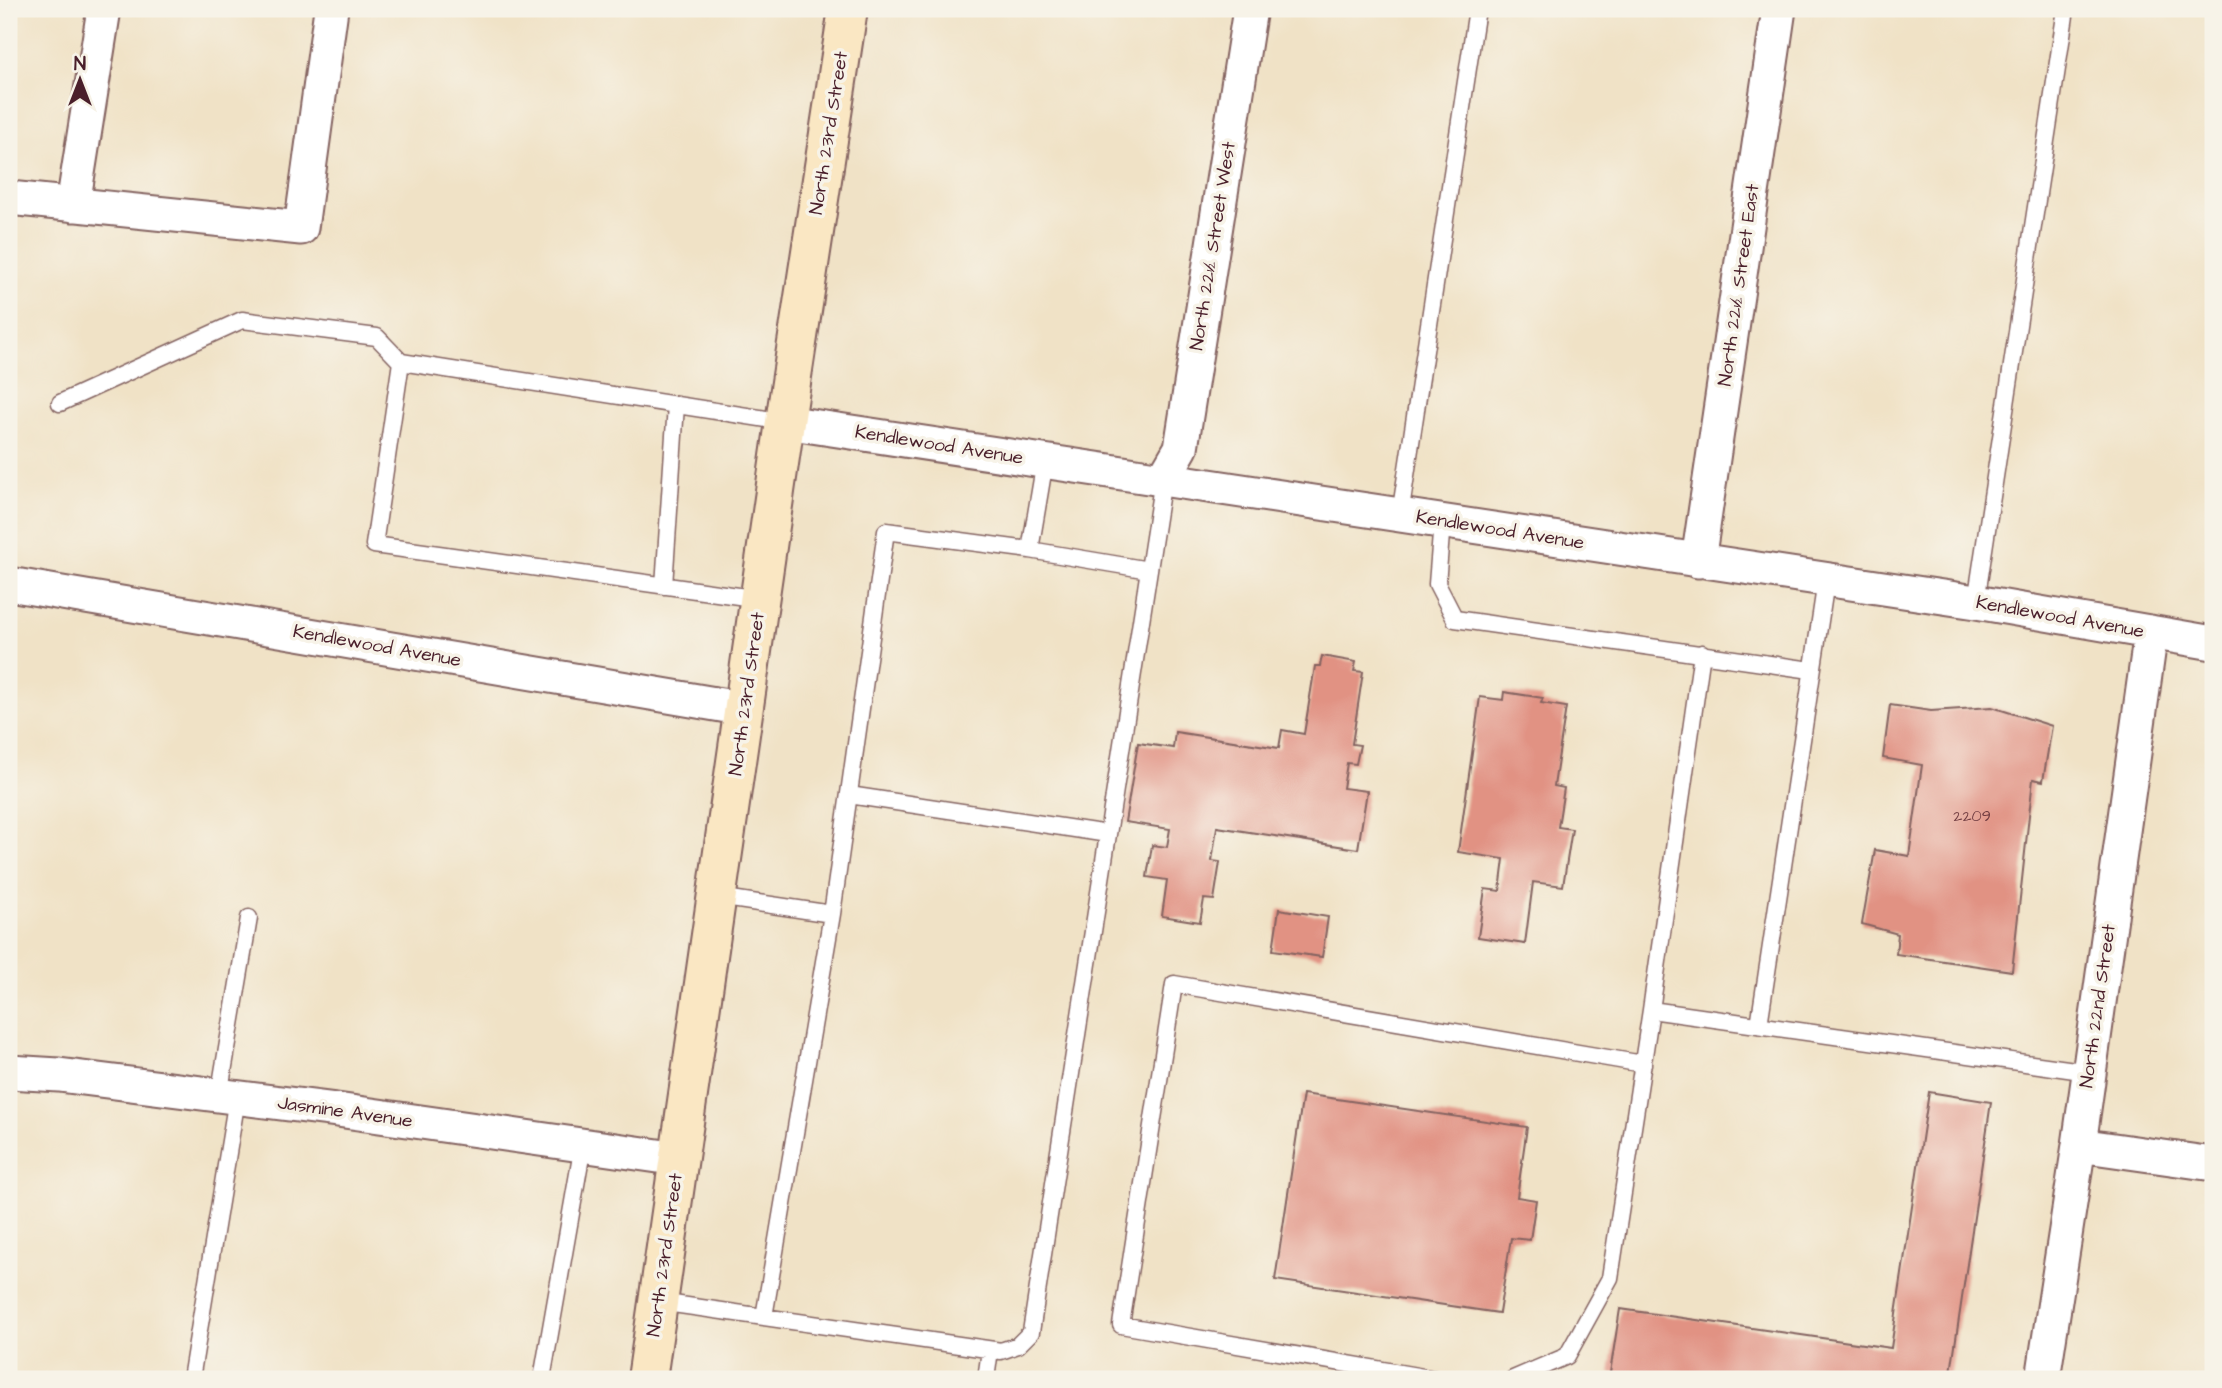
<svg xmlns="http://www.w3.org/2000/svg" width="2222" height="1388" font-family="'Architects Daughter',sans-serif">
  <rect width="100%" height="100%" fill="#f7f3e8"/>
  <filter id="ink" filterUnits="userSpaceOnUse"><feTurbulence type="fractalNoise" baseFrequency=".0143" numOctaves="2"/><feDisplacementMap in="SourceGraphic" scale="14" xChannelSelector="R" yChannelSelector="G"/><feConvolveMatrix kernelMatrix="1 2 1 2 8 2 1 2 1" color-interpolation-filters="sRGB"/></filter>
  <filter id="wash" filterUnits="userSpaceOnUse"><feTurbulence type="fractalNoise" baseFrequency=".00686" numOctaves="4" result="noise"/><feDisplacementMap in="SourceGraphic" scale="28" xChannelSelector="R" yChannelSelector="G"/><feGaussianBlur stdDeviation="1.57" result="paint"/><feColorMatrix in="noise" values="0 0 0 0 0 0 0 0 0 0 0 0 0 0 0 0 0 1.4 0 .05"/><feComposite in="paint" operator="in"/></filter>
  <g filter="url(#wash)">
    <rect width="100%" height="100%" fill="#f0e2c6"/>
    <g id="blocks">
      <path fill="#e19283" d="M1322 656 1356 662 1354 671 1363 672 1352 744 1360 745 1356 764 1347 763 1343 788 1367 791 1358 849 1217 827 1212 861 1220 862 1214 900 1204 899 1200 922 1162 916 1167 880 1147 877 1152 845 1167 847 1170 829 1125 822 1138 743 1173 748 1175 732 1279 748 1282 730 1304 734 1315 666H1320Z
        M1504 692 1543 698 1541 703 1566 707 1554 786 1564 788 1558 827 1572 829 1563 886 1533 882 1525 944 1478 937 1485 889 1500 891 1504 859 1458 852 1480 697 1503 700Z
        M1890 705 1931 711 1992 707 2052 726 2043 781 2033 779 2012 971 1896 954 1898 934 1862 924 1875 850 1909 856 1922 765 1883 758Z
        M1279 909 1328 917 1322 957 1273 950Z
        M1929 1092 1991 1102 1950 1379H1650L1610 1373 1620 1309 1891 1348Z
        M1303 1094 1527 1127 1517 1197 1536 1200 1530 1240 1511 1238 1499 1313 1275 1280Z"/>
    </g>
  </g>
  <g filter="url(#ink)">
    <use href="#blocks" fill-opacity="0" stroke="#846361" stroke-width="2"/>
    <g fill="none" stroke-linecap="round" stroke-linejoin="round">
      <defs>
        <path id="service" d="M60 403 242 320 377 337 401 362
          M1400 515 1477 9
          M1442 522 1437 584 1455 619 1811 670
          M1030 550 1045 461
          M664 586 676 405
          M760 599 374 545 401 362 785 422
          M1976 602 2066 9
          M849 795 1108 834
          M718 897 832 914
          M1651 1010 2089 1072
          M1759 1025 1826 581
          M219 1096 249 918
          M659 1302 1001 1351 1018 1345 1031 1332 1163 479
          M764 1317 832 914 886 531 1030 550 1149 570
          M191 1379 237 1098
          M542 1379 583 1145
          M986 1379 990 1350
          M1435 1379 1121 1325 1174 984 1643 1064
          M1513 1379 1567 1356 1610 1278 1651 1010 1702 653"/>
        <path id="minor" d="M9 198 301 228 331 9
          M73 205 104 9
          M785 422 1976 602 2213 643
          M1163 479 1181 448 1250 9
          M1698 561 1779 9
          M9 584 745 709
          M9 1072 59 1075 337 1110 679 1159
          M2079 1145 2213 1164
          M2043 1379 2079 1145 2151 632"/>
        <path id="secondary" d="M647 1379 785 422 848 9"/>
      </defs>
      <use href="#service" stroke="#846361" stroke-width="19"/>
      <use href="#minor" stroke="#846361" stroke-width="37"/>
      <use href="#secondary" stroke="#846361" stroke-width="42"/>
      <use href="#service" stroke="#fff" stroke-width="16"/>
      <use href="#minor" stroke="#fff" stroke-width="33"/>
      <use href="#secondary" stroke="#fae7c3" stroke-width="38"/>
    </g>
  </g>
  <g text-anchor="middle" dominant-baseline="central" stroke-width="7" stroke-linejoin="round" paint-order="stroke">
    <g font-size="16" fill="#703c41">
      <text x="1972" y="816">2209</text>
    </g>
    <g font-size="19" fill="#4a1f2b" stroke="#f7f3e8">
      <text transform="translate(829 133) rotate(-81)">North 23rd Street</text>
      <text transform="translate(1213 246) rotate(-81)">North 22½ Street West</text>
      <text transform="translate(1739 285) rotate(-82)">North 22½ Street East</text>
      <text transform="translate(939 445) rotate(9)">Kendlewood Avenue</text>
      <text transform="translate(1500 530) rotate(9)">Kendlewood Avenue</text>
      <text transform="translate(2060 617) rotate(10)">Kendlewood Avenue</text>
      <text transform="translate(377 646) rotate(10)">Kendlewood Avenue</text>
      <text transform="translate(747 694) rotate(-82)">North 23rd Street</text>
      <text transform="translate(2098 1006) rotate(-82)">North 22nd Street</text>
      <text transform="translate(345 1112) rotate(8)">Jasmine Avenue</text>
      <text transform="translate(665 1255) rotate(-82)">North 23rd Street</text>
    </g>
  </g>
  <rect width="2222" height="1388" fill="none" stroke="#f7f3e8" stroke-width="35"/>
  <g transform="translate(80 80)" stroke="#f7f3e8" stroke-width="5" paint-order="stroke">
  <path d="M0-5L12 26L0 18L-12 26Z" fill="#4a1f2b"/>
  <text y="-10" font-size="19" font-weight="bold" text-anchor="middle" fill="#4a1f2b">N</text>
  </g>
</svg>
